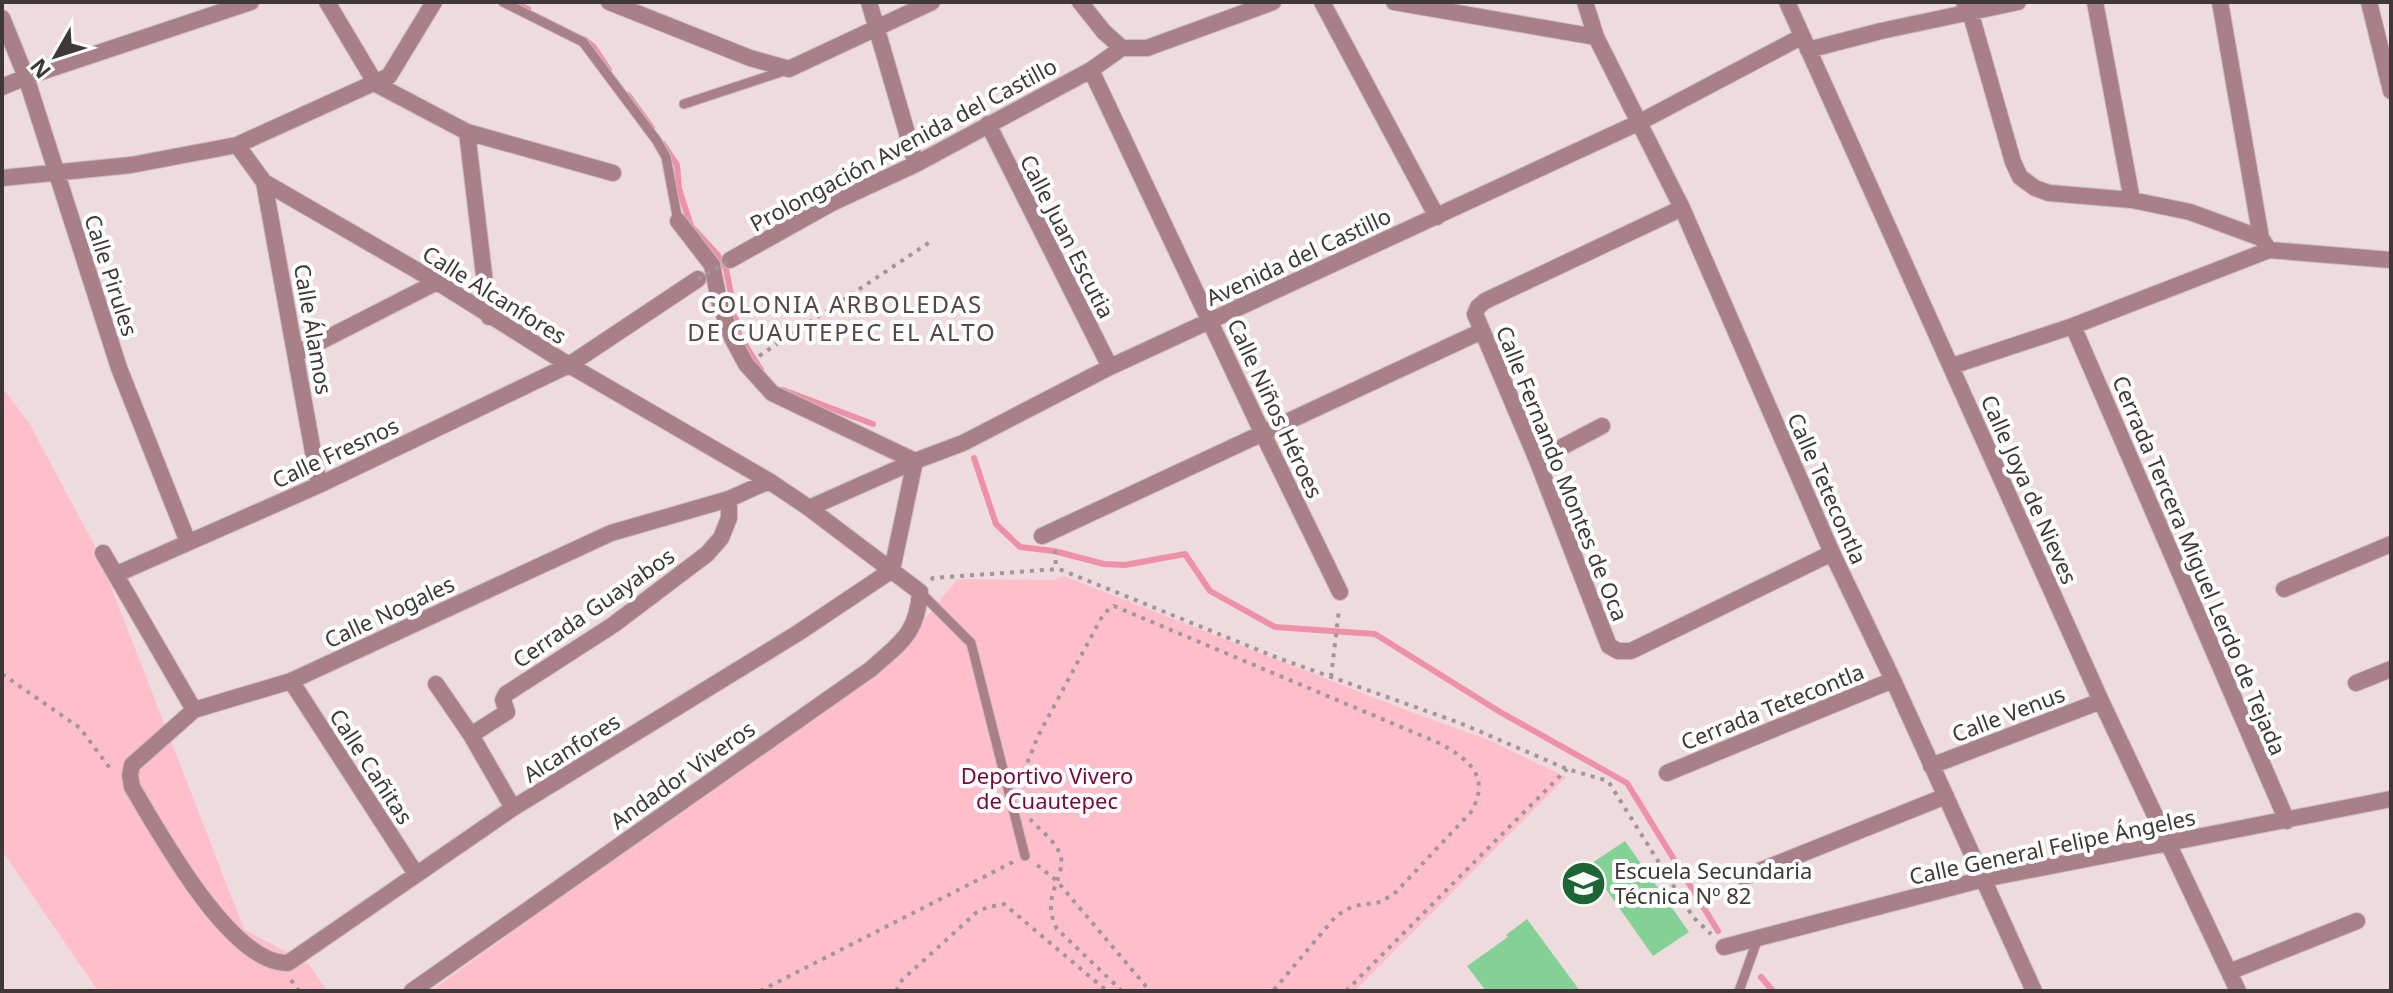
<svg xmlns="http://www.w3.org/2000/svg" width="2393" height="993" font-family="'Noto Sans',sans-serif">
  <rect width="100%" height="100%" fill="#eddbde"/>
  <path fill="#febfcb" d="M2 387 29 423 96 548 244 929 309 964 327 991H98L2 851Z
    M1064 576 1401 708 1489 740 1566 777 1355 991H431L566 893 733 762 910 638 957 579 1053 580Z"/>
  <g fill="none" stroke-linecap="round" stroke-linejoin="round">
    <path stroke="#ee91a6" stroke-width="6" d="M513 2 528 9
      M584 39 593 46 609 70
      M628 95 652 128
      M663 144 677 165 679 189 691 226 717 254 726 269 739 335 761 370
      M783 390 873 424
      M974 458 996 524 1020 547 1054 551 1104 564 1125 565 1185 554 1210 591 1275 627 1375 634 1500 712 1627 783 1718 931
      M1761 977 1773 991"/>
  </g>
  <path fill="#84d195" d="M1625 841 1689 932 1653 956 1589 865Z
    M1527 919 1580 991H1486L1467 966 1508 937 1506 935Z"/>
  <g fill="none" stroke-linecap="round" stroke-linejoin="round">
    <defs>
      <path id="service" d="M503 2 583 42 657 141 666 157 678 221
        M684 104 787 70
        M920 592 971 643 1025 856
        M1739 991 1758 938"/>
      <path id="minor" d="M327 2 376 84 467 132 613 173
        M609 2 750 58 789 69 932 2
        M869 2 916 164
        M1080 2 1104 32 1122 48
        M1322 2 1437 217
        M1394 2 1596 37
        M1585 2 1596 37 1682 208 1832 553 1893 680 2034 991
        M1787 2 2101 701 2238 991
        M1964 2 1970 11 2013 162 2020 177 2035 188 2049 193 2132 200 2190 212 2261 238 2269 250
        M2095 2 2132 200
        M2220 2 2261 238
        M2369 2 2391 91
        M2 18 26 77 119 368 188 542
        M1808 50 1881 31 2018 2
        M1091 70 1263 434 1340 592
        M2 87 26 77 251 2
        M988 124 1110 367
        M467 132 489 317
        M237 145 389 76 434 2
        M2 178 131 165 237 145 264 182 437 282 569 365 769 481 809 508 920 592C917 634 901 642 871 669L412 991
        M264 182 319 485
        M1682 208 1485 301 1478 307 1475 314 1537 460 1609 646 1618 651H1631L1832 553
        M678 221 712 265 719 300 732 338 746 364 772 393 915 461 892 570
        M730 260 832 203 916 164 1091 70 1122 48H1147L1273 2
        M2073 326 2287 821
        M296 354 437 282
        M1952 366 2073 326 2269 250 2391 260
        M1537 460 1602 426
        M809 508 915 461 963 443 1110 367 1640 122 1801 37
        M1042 536 1482 331
        M103 553 194 710 291 681 611 533 729 499 769 481
        M117 574 319 485 569 365 698 279
        M2284 589 2391 544
        M291 681 416 874
        M2356 683 2391 669
        M436 684 471 735 513 808
        M194 710 132 765 130 775 132 787C159 832 231 965 288 963L513 808 798 633 892 570
        M471 735 507 712 503 700 506 694 613 625 707 554 721 538 729 518V499
        M1931 766 2101 701
        M1667 773 1893 680
        M1744 877 1946 796
        M1724 947 1984 879 2391 799
        M2229 972 2357 921"/>
    </defs>
    <use href="#service" stroke="#cababd" stroke-width="11"/>
    <use href="#minor" stroke="#cababd" stroke-width="18"/>
    <path stroke="#a39698" stroke-width="4" stroke-dasharray="4 6" stroke-linecap="butt" d="M759 356 930 242
      M1055 550 1056 569
      M931 580 933 578 1059 569 1278 658 1460 723 1567 769 1608 781 1693 917 1711 934
      M2 674 80 728 112 771
      M1331 677 1339 610
      M1020 781 1038 736 1104 613 1114 606 1439 743C1470 760 1491 777 1471 812L1396 892 1381 902 1353 906 1336 916 1273 991
      M1030 819C1039 829 1055 841 1060 854 1068 876 1039 895 1057 929L1122 991
      M1037 865 1056 880 1150 991
      M291 980 299 991
      M760 991 1013 862
      M896 991 902 980 977 912 988 907 1004 904 1107 991
      M1346 991 1567 769"/>
    <use href="#service" stroke="#a98088" stroke-width="9"/>
    <use href="#minor" stroke="#a98088" stroke-width="16"/>
    <path stroke="#a39698" stroke-width="4" stroke-dasharray="4 6" stroke-linecap="butt" d="M698 279 730 260"/>
  </g>
  <defs>
    <symbol id="school-disc" viewBox="-11 -11 22 22"><circle r="9.5" fill="#1d6634" stroke="#fff"/><path d="M0-5L7-2L0 1L-7-2ZM-4 1L0 2.5L4 1V4Q0 6-4 4Z" fill="#fff"/></symbol>
  </defs>
  <g fill-rule="evenodd">
    <use href="#school-disc" x="1558" y="858" width="51" height="51"/>
  </g>
  <g text-anchor="middle" dominant-baseline="central" stroke-width="8" stroke-linejoin="round" paint-order="stroke">
    <g font-size="22" fill="#3f3839" stroke="#fff">
      <text transform="translate(903 144) rotate(-28)">Prolongación Avenida del Castillo</text>
      <text transform="translate(1068 236) rotate(63)">Calle Juan Escutia</text>
      <text transform="translate(1298 256) rotate(-25)">Avenida del Castillo</text>
      <text transform="translate(112 275) rotate(72)">Calle Pirules</text>
      <text transform="translate(495 294) rotate(32)">Calle Alcanfores</text>
      <text transform="translate(314 329) rotate(80)">Calle Álamos</text>
      <text transform="translate(1276 408) rotate(65)">Calle Niños Héroes</text>
      <text transform="translate(335 452) rotate(-25)">Calle Fresnos</text>
      <text transform="translate(1563 473) rotate(68)">Calle Fernando Montes de Oca</text>
      <text transform="translate(1828 488) rotate(66)">Calle Tetecontla</text>
      <text transform="translate(2030 489) rotate(66)">Calle Joya de Nieves</text>
      <text transform="translate(2200 565) rotate(67)">Cerrada Tercera Miguel Lerdo de Tejada</text>
      <text transform="translate(593 607) rotate(-35)">Cerrada Guayabos</text>
      <text transform="translate(389 611) rotate(-25)">Calle Nogales</text>
      <text transform="translate(1772 706) rotate(-22)">Cerrada Tetecontla</text>
      <text transform="translate(2008 713) rotate(-21)">Calle Venus</text>
      <text transform="translate(571 747) rotate(-32)">Alcanfores</text>
      <text transform="translate(372 766) rotate(57)">Calle Cañitas</text>
      <text transform="translate(682 774) rotate(-35)">Andador Viveros</text>
      <text transform="translate(2052 846) rotate(-12)">Calle General Felipe Ángeles</text>
    </g>
    <g font-size="22" fill="#7a0836" stroke="#fff">
      <text x="1047" y="775">Deportivo Vivero<tspan x="1047" dy="25">de Cuautepec</tspan></text>
    </g>
    <g font-size="22" fill="#3f3839" stroke="#fff" text-anchor="start">
      <text x="1614" y="870">Escuela Secundaria<tspan x="1614" dy="25">Técnica Nº 82</tspan></text>
    </g>
    <g font-size="24" letter-spacing="2" fill="#554649" stroke="#fff">
      <text x="842" y="303">COLONIA ARBOLEDAS<tspan x="842" dy="28">DE CUAUTEPEC EL ALTO</tspan></text>
    </g>
  </g>
  <rect width="2393" height="993" fill="none" stroke="#3f3839" stroke-width="8"/>
  <g transform="translate(56 56) rotate(231)" stroke="#ffffff" stroke-width="6" paint-order="stroke">
  <path d="M0-6L14 30L0 20L-14 30Z" fill="#3f3839"/>
  <text y="-12" font-size="22" font-weight="bold" text-anchor="middle" fill="#3f3839">N</text>
  </g>
</svg>
